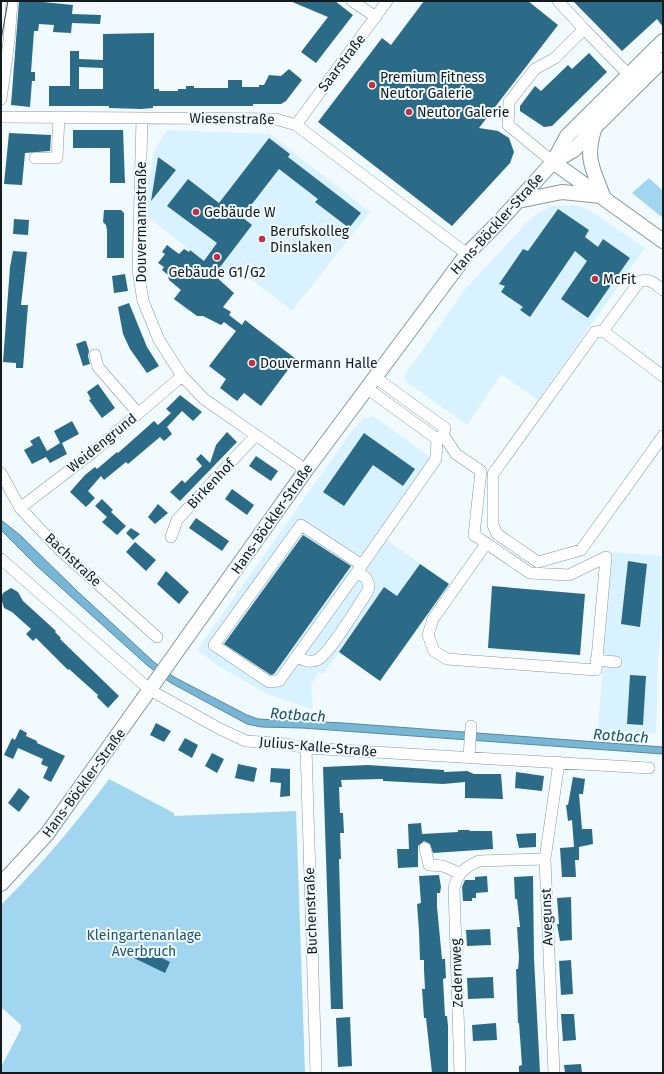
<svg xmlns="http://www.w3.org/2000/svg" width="664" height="1074" font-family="'Fira Sans',sans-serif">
  <rect width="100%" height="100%" fill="#f1faff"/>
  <path fill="#d9f2ff" d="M167 130 270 134 370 212 292 311 234 266 211 297 203 291 188 311 172 299 202 260 148 217 144 209 154 150Z
    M571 205 584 207 645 248 538 400 501 374 467 425 408 383 404 379 405 375 463 292 526 223 532 217 552 206Z
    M373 416 433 459 385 539 449 584 380 681 339 652 323 674 319 672 311 685 313 709 267 694 217 665 197 650 354 428 364 418Z
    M611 552 663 556V617L658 658 656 734 598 730Z"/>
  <path fill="#a2d5f0" d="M649 178 663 191V218L632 193Z
    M109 779 174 813V816L296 811 305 1073H1V1067L21 1029V1025L1 1007V905C41 865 76 824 109 779Z"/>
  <path fill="#78b6d6" stroke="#5a889f" d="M1 520 20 535 76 590 155 663 174 677 247 715 258 719 344 723 663 747V754L302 728 261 727 247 724 171 683 148 666 38 567 1 530Z"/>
  <path fill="#2c6b88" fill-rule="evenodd" d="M19 1H43V2L73 5 72 14 101 15 100 24 72 23 71 33 53 32 54 25 39 24 38 31H34L31 72H35V81H32L30 107 11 105Z
    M290 1H335L353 15 316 63 301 52 328 17Z
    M424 1H528L558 25 479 128 498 131 509 138 514 152 510 163 452 226 318 122 382 38 391 45Z
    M573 1H663V27L657 19 622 51Z
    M154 33V89H159V91H178V89H186V86H194V88H228V80H242V87H259V85H264L269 75 281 76 289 69 302 80 286 101 281 104H253V106H153V108L141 109 109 108V106H49V86H70V51H79V59L103 60V34ZM79 67 103 68V89H79Z
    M589 53 607 72 552 126 544 127 520 111V106L535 86 541 91 568 65 572 69Z
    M73 130H123L125 183H110V148H73Z
    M9 133 51 135 50 151 25 153 22 185 4 184Z
    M269 138 290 154 288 157 361 213 349 228 315 202 318 199 279 169 242 217 252 225 214 275 234 293 223 307 231 312 229 315 242 325 245 320 296 359 261 406 244 393 237 401 220 388 226 379 209 366 236 331 224 322 221 325 203 316H197L174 299 181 290 169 280 168 275 162 270 164 267 158 263 165 254 162 252 167 245 179 254 184 249 189 252 190 250 204 261 217 243 167 206 188 179 219 203Z
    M158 157 176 170 151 201Z
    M558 209 589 230 585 237 598 247 603 239 630 258 588 318 561 299 587 261 575 251 530 317 520 310 523 307 501 292 505 286 499 284 523 249 528 251Z
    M104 210H121L124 213V258H107V230L106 225 103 222Z
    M14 219 29 220 28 235 13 234Z
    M13 251 27 252 21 305H28L23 368H16V363L3 362 10 267Z
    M125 274 128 291 114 293 112 276Z
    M129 303 147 347 159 366 147 373 130 349 123 334 118 307Z
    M84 341H86L89 351 88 356 90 364 83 366 76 344Z
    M98 384 115 408 102 418 89 400 91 399 87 392Z
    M180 395 202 412 193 421 182 411 167 427 172 434 164 441 160 437 128 464 126 462 104 480 101 476 88 491 95 498 86 507 70 492 85 475 95 467 97 469 117 452 118 453 154 421 158 425 171 413 166 409Z
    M72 421 79 434 62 443 67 454 50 463 46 457 32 464 24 450 33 445 30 441 39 436 47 451 60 443 54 431Z
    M227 432 237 442 180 501 170 492 182 480 185 483 202 466 196 459 201 454 210 463 216 445Z
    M364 433 415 469 403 486 373 465 344 506 323 492Z
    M256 456 278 471 271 481 249 466Z
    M232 489 254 505 247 515 225 499Z
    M102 499 113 510 111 512 126 526 117 535 102 522 107 517 95 506Z
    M158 504 168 513 155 524 148 517Z
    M196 518 229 541 222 551 189 528Z
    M131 528 140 534 133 540 126 533Z
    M303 535 351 566 274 674 271 675 224 644Z
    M135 542 156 560 146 571 126 552Z
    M628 561 647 564 640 627 621 624Z
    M420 564 449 584 380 681 339 652 384 587 397 596Z
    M166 571 189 592 179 604 157 584Z
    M492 586 585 594 580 655 488 648Z
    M11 588 18 592 23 601 56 631 55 632 61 638 60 639 119 696 108 708 97 697 98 695 69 669 68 670 36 638 33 641 26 634 31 629 12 612 4 608 1 598 3 593Z
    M630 675 646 676 643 725 627 724Z
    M156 723 171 731 164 742 150 735Z
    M20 729 27 733 26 736 37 741V743L65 756 51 782 43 778 48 767 41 764 43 759 18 748 13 759 4 755 12 738 15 740Z
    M185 738 198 745 192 758 178 750Z
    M212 753 224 759 217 773 205 766Z
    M238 764 257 768 254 782 235 778Z
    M368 765 444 770V772L467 771 474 774H501L503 799 465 798V782L443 784 383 781V779L341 780 342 787H339L340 813H343L344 833H340L341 859H339L343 1009H331L323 767Z
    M271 768 290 769V796L280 797 281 783 270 782Z
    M516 772 544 776 542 791 515 788Z
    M573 777 585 779 583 794H579L582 829H592L593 844 579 847V860H575L576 877H562L560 848 574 847 572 820 568 821 566 805H568Z
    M19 788 30 797 19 812 8 803Z
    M421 823 422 834 458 832V830H469L470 831H492L493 849 433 853 430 844 424 841 418 846V867L398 868 397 849H409L408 824Z
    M536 833V847L519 848 516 834Z
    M439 875 441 887 440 893H437V907L442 959H445L446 978 443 979 445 1016H447L448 1026V1073H432L426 1018H424L422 989H425L424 970V960H420L419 931 417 904 421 903 419 876Z
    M487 876 488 892 476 893V898H472V901H463L462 887 465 880H475V877Z
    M533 876 534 958 540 1073H519V1066L522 1065 519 1023H518L516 969H518L519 958 517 927H520L517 899H515L514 877Z
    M571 897 572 940 560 941 557 924H559L557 898Z
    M490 929 491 945 467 946 466 930Z
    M140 947 170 962 165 973 134 958Z
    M571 960 573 994 561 995 559 961Z
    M493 977 494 998 468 999 467 978Z
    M561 1014H574L576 1040 563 1041Z
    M350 1017 352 1066 338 1067 336 1018Z
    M496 1023 497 1040 473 1041 472 1025Z
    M581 1064 582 1073H565L564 1065Z"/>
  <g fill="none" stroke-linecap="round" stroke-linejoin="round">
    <defs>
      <path id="minor" d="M352 1 376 17
        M558 1 584 29
        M1 99 9 41 12 1
        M1 117 276 119 296 125 467 254
        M142 118 138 270 143 301 159 340 182 376 204 399 306 470
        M296 125 387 1
        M35 158H57L59 117
        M553 162 508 125 509 102 535 69 555 58 584 29 628 74
        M603 331 639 282C649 277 655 284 663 290
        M95 355 98 367 138 413
        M663 376 603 331 595 332 493 474V525L497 534 538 562 581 550 663 436
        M376 378 445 428 443 435 439 438
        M368 389 437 439
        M443 435 456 454 481 471 474 535 530 573 569 575 606 557 596 670 447 659 434 651 428 635 433 619 486 544
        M1 473 20 508 61 551 157 637
        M20 508 92 453 182 376
        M171 537 177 520 256 435
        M1 559 150 690 220 729 246 741 287 744 306 748 649 768
        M362 565 301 525 214 645 269 682 279 681 362 565 436 459 437 439
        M296 657C303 660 310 663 317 660 329 655 359 604 368 591L369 585 366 578 358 572
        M596 660 616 662
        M306 748 316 1073
        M469 757 471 726
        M425 848 429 865 443 866 459 873
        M460 1073 454 888C458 873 465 867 479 861L545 859
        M554 1073 545 859 559 762"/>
      <path id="major" d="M594 130C585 159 593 169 603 196
        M553 162 574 150 595 127 663 60
        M553 162 663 241
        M518 201 562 192 601 196
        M1 884 47 834 306 470 467 254 498 223 553 162 567 136 663 41"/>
    </defs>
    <use href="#minor" stroke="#859aa6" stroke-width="12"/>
    <use href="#major" stroke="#859aa6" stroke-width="16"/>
    <use href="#minor" stroke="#fff" stroke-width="11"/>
    <use href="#major" stroke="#fff" stroke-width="14"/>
    <path stroke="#454e52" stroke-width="1" d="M1 40 8 1"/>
  </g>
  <g fill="#c2313e" stroke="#f1faff" stroke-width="1.5">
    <circle cx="372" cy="85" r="4"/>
    <circle cx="409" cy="112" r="4"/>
    <circle cx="196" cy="212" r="4"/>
    <circle cx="262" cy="239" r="4"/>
    <circle cx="217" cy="257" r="4"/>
    <circle cx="595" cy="279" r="4"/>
    <circle cx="252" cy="363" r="4"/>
  </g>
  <g text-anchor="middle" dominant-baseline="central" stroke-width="4" stroke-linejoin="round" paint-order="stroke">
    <g font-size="14" fill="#131b1f" stroke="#f1faff">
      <text transform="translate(342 63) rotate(-53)">Saarstraße</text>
      <text transform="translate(232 119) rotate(1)">Wiesenstraße</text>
      <text transform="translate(141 222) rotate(-90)">Douvermannstraße</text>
      <text transform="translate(497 224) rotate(-48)">Hans-Böckler-Straße</text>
      <text transform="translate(102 443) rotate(-39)">Weidengrund</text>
      <text transform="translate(211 484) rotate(-47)">Birkenhof</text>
      <text transform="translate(272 519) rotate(-55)">Hans-Böckler-Straße</text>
      <text transform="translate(73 560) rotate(43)">Bachstraße</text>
      <text transform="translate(318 747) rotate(5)">Julius-Kalle-Straße</text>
      <text transform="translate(84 783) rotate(-54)">Hans-Böckler-Straße</text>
      <text transform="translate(311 911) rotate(-92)">Buchenstraße</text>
      <text transform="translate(547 917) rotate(-92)">Avegunst</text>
      <text transform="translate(457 973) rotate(-92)">Zedernweg</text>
    </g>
    <g font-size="14" fill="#131b1f" stroke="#f1faff" text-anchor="start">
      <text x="380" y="77">Premium Fitness<tspan x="380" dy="16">Neutor Galerie</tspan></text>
      <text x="417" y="112">Neutor Galerie</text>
      <text x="204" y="212">Gebäude W</text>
      <text x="270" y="231">Berufskolleg<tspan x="270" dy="16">Dinslaken</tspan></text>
      <text x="217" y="272" text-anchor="middle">Gebäude G1/G2</text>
      <text x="603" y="279">McFit</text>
      <text x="260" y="363">Douvermann Halle</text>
    </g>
    <g font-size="14" fill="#22546b" stroke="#f1faff">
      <text x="144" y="935">Kleingartenanlage<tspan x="144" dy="16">Averbruch</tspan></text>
    </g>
    <g font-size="15" font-style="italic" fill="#205269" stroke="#f1faff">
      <text transform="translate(298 715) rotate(4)">Rotbach</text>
      <text transform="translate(621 736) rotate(4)">Rotbach</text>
    </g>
  </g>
  <rect width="664" height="1074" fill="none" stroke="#131b1f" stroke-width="4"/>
</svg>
